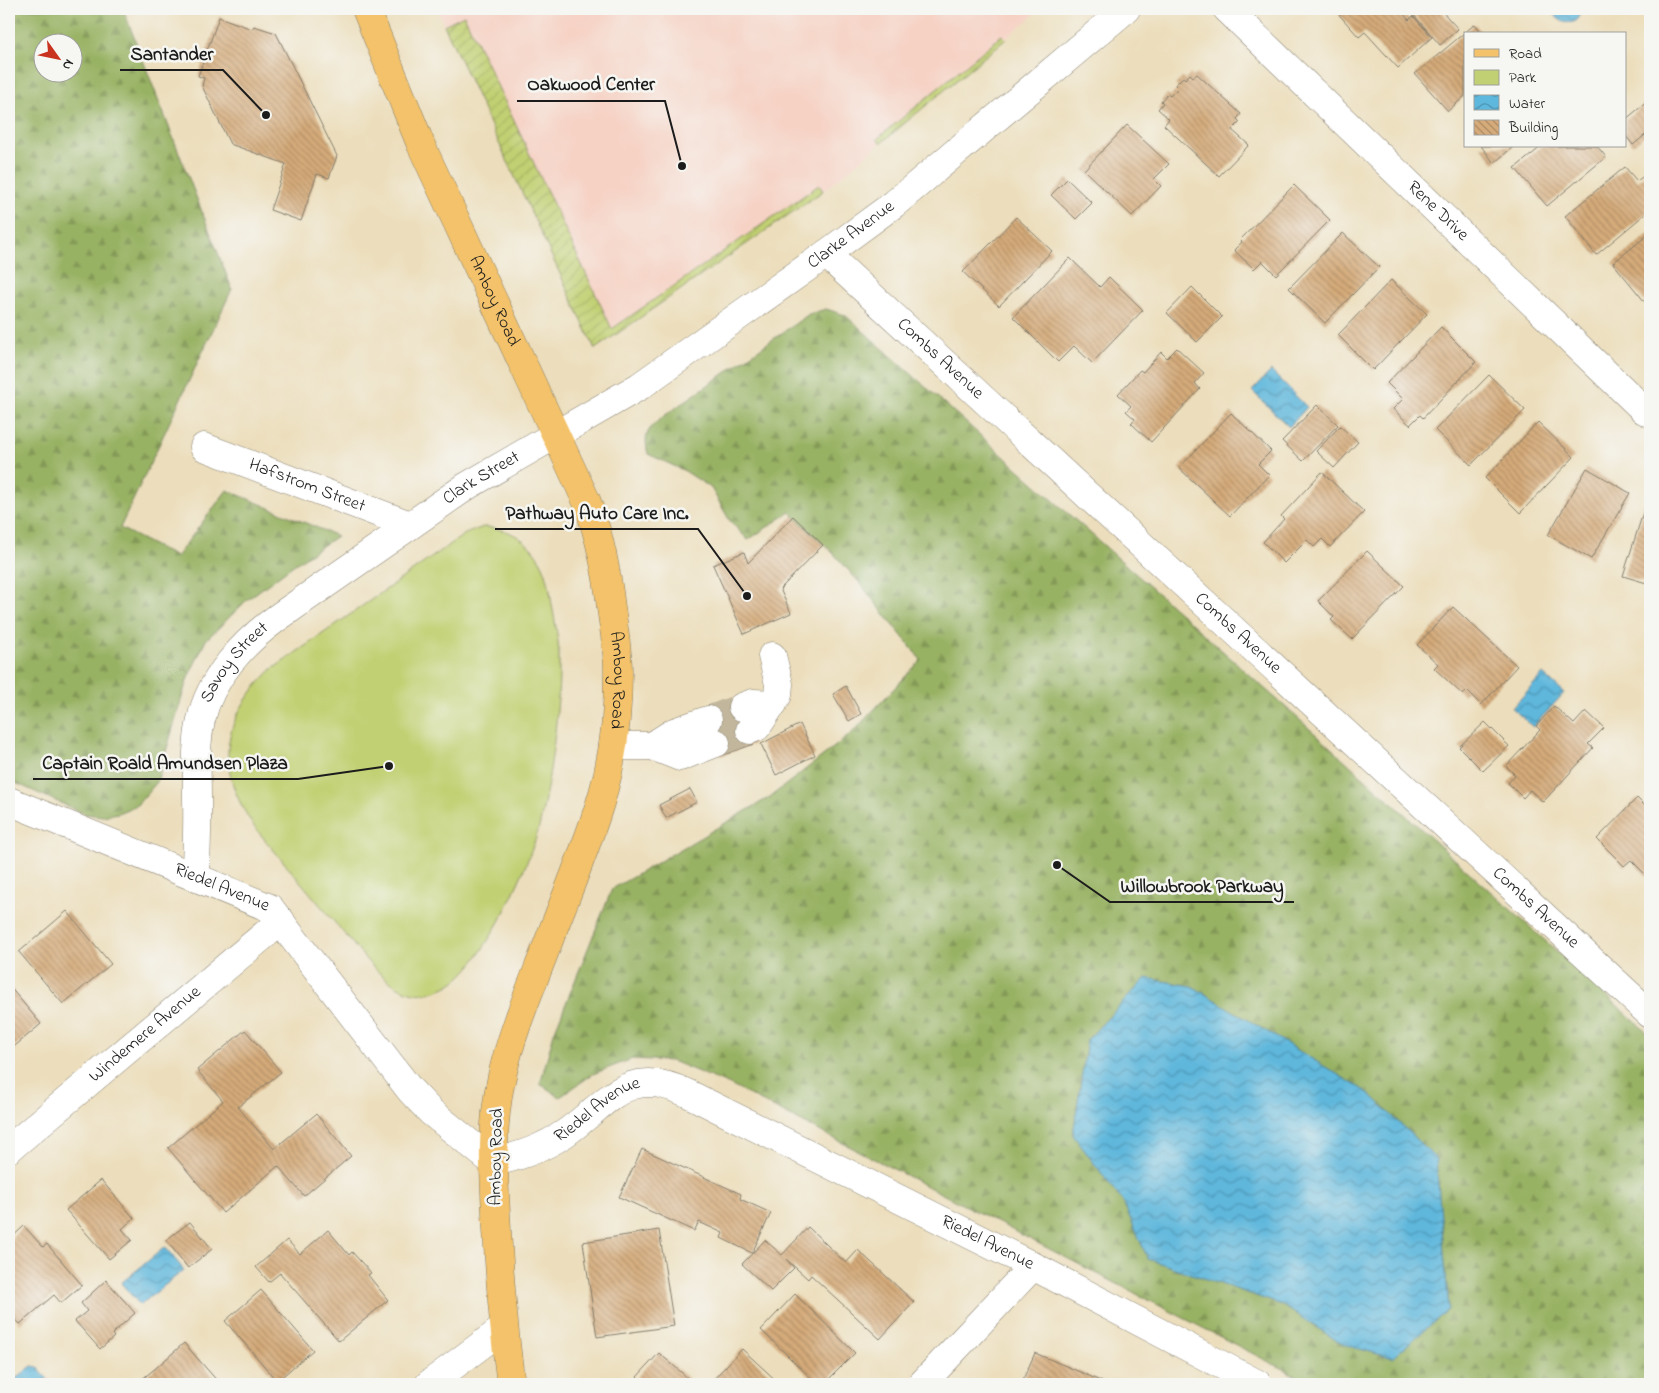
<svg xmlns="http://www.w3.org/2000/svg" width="1659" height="1393" font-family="'Indie Flower',sans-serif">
  <defs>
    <pattern id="forest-firs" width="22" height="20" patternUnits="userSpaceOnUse" patternTransform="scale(1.25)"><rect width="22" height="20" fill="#98b264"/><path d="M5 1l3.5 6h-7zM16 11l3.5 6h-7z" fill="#829856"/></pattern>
    <pattern id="garden-furrows" width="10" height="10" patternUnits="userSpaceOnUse" patternTransform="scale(1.25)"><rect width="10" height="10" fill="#c1d072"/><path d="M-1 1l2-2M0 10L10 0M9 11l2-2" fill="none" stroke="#a5b262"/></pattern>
    <pattern id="water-waves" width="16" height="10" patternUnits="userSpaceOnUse" patternTransform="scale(1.25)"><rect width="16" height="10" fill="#5eb7dc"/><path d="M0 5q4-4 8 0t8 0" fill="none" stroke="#4d94b2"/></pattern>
    <pattern id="building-back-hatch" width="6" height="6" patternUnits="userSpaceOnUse" patternTransform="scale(1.25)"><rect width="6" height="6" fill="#d5ab7a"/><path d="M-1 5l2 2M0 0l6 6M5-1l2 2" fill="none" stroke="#ac8a63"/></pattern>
  </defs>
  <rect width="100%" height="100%" fill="#f6f6f2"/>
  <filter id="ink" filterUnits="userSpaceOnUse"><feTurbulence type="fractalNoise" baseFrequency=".02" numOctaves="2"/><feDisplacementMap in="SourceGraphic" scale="10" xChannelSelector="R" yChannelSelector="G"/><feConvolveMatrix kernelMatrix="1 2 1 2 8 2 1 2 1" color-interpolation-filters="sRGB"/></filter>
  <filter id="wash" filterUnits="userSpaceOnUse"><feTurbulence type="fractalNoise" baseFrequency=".0096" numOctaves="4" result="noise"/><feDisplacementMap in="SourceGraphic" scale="20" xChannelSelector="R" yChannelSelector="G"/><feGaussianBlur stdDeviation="1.12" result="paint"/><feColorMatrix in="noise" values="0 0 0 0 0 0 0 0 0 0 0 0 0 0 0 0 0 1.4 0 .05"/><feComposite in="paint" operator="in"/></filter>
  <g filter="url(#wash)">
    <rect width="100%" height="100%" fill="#ecdebc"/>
    <path fill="#f6d2c4" d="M437 9H1041L826 189 595 349Z"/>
    <path fill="url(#forest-firs)" stroke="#5a6740" fill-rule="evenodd" d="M9 9H123L232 289 120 528 176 557 227 490 337 536 292 566 248 599 206 640 187 680 157 782 137 805 118 813 103 816 85 814 9 780ZM42 42H72V72H42Z
      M826 309 845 315 1291 712 1650 1035V1384H1312L730 1085 672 1061 632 1059 593 1074 560 1097 540 1084 554 1033 612 889 770 797 851 734 921 660 859 582 834 554 790 512 748 540 730 521 711 488 685 471 648 454C643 433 648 429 664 416L809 314Z"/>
    <path fill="#c1d072" stroke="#6e7647" d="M483 527C509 528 528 539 541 562 548 574 550 591 552 605 555 622 559 641 559 658 560 708 551 774 540 823 531 862 487 958 455 981 447 987 437 991 427 993 404 997 384 978 369 963L255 828C214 767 220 721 271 670L465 534Z"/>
    <path fill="url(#garden-furrows)" stroke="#6e7647" d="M464 15 612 329 819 185 823 191 595 349 444 25Z
      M1002 35 1006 39 881 143 877 139Z"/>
    <path fill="url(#water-waves)" stroke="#3d6a7c" d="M1549 9H1580V13L1576 21C1563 26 1557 18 1549 9Z
      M1271 371 1307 407 1289 427 1252 391Z
      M1543 674 1564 693 1533 727 1512 708Z
      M1146 978 1192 986 1370 1094 1436 1159 1449 1309 1392 1358 1342 1344 1282 1305 1148 1259 1123 1202 1073 1135 1087 1040Z
      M165 1247 184 1270 140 1305 121 1283Z
      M32 1366 38 1367 49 1381 50 1384H9Z"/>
    <g id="blocks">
      <path fill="url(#building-back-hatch)" d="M1334 9H1399L1409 20 1413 16 1432 37 1398 68 1365 32 1359 37Z
        M1417 9H1440L1458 29 1440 45 1412 13Z
        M219 17 252 29 254 26 276 33 337 156 329 178 317 174 301 221 270 210 286 164 230 144 202 86 204 78 198 76Z
        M1475 24 1483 34H1465V96L1448 111 1415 74Z
        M1190 74 1193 77 1197 74 1241 114 1237 119 1240 122 1232 130 1249 145 1219 176 1164 125 1169 119 1158 109 1163 103 1161 101 1167 94 1170 96 1178 88 1175 85 1183 77 1185 79Z
        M1648 101 1650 104V131L1633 145 1625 135V120Z
        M1127 125 1169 164 1154 179 1161 186 1132 216 1084 170Z
        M1481 146H1514L1494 163Z
        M1542 146H1597L1606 157 1547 206 1515 168Z
        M1625 167 1637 181 1650 171V210L1596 255 1565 216Z
        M1067 179 1092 203 1076 219 1051 195Z
        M1294 185 1330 220 1276 275 1262 261 1254 269 1234 250 1242 242 1240 240Z
        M1016 217 1052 251 999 306 963 272Z
        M1343 233 1379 267 1325 323 1289 288Z
        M1650 233V297L1645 302 1613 263Z
        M1070 258 1100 287 1109 277 1143 310 1092 363 1074 346 1058 362 1013 317Z
        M1391 280 1427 314 1373 370 1338 335Z
        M1192 287 1222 317 1197 342 1167 313Z
        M1441 327 1476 362 1423 418 1420 415 1410 425 1393 409 1403 399 1387 383Z
        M1177 348 1204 373 1195 383 1200 389 1151 442 1131 423 1135 419 1126 411 1131 406 1118 394 1140 370 1143 372 1161 352 1167 358Z
        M1489 375 1525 410 1471 465 1435 430Z
        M1317 405 1338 425 1303 461 1282 441Z
        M1231 413 1271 451 1258 464 1269 475 1230 516 1179 468Z
        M1538 422 1574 457 1520 513 1485 478Z
        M1340 426 1358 442 1334 468 1316 451Z
        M1587 468 1630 493 1591 559 1548 535Z
        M1322 472 1364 512 1330 547 1322 539 1314 547 1307 540 1284 563 1263 542 1284 519 1281 516Z
        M1648 497 1650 498V584L1623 576Z
        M793 516 823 545 780 589 791 613 744 634 713 565 744 552 748 563Z
        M1367 551 1404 586 1352 639 1331 620 1334 617 1318 601Z
        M1453 607 1517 666 1481 705 1467 691 1463 695 1434 668 1438 664 1417 645Z
        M846 686 861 714 849 721 833 694Z
        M739 697 754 744 721 756 704 709Z
        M1554 706 1574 724 1586 711 1604 728 1588 744 1593 748 1543 802 1530 790 1523 798 1508 783 1515 775 1506 766 1540 730 1536 726Z
        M1485 722 1509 746 1483 771 1459 747Z
        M800 724 815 755 776 775 761 744Z
        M690 789 697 802 666 818 659 805Z
        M1637 798 1647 808 1650 805V879L1631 860 1624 866 1597 839Z
        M67 911 111 964 63 1004 19 952Z
        M9 986 41 1024 9 1051Z
        M245 1030 281 1072 238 1107 274 1149 316 1114 351 1156 304 1196 278 1166 223 1213 168 1148 223 1101 197 1070Z
        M642 1149 741 1194 740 1199 771 1213 752 1253 721 1238 723 1233 699 1222 694 1231 619 1197Z
        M101 1180 134 1218 122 1229 132 1240 109 1259 66 1210Z
        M190 1222 212 1249 188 1268 166 1240Z
        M24 1226 43 1247 47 1244 82 1285 61 1303 54 1295 20 1324 9 1312V1240Z
        M808 1227 846 1263 858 1250 914 1302 880 1339 811 1275 808 1279 786 1259 794 1268 771 1291 742 1264 765 1240 782 1255Z
        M328 1230 349 1255 352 1252 361 1262 371 1273 368 1275 388 1300 339 1341 280 1273 269 1282 256 1267 287 1240 300 1254Z
        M659 1230 674 1326 597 1337 583 1242Z
        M106 1280 135 1313 112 1334 114 1337 100 1349 75 1321 87 1311 81 1303Z
        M261 1290 313 1350 277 1381 225 1321Z
        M795 1294 855 1353 824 1384H817L761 1330Z
        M9 1337 16 1345 9 1351Z
        M184 1343 220 1384H136L157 1367Z
        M742 1349 780 1384H709Z
        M659 1353 689 1379 684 1384H645L637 1377Z
        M1035 1353 1080 1372 1107 1384H1021Z"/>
    </g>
  </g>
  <g filter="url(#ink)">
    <use href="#blocks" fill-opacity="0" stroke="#847d6c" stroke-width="1"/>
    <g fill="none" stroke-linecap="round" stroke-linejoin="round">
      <path stroke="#c2b79c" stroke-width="28" stroke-dasharray="28 14" stroke-linecap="butt" d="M708 720 742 707
        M716 743 750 730"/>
      <defs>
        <g id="minor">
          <path id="s1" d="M1227 9 1644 410 1650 413"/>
          <path id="s2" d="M826 254 1650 1014"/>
          <path id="s3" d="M204 447 410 525"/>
          <path d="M742 707 753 703 773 704"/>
          <path d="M750 730 757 727 778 695 779 684 772 656"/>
          <path d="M613 746H652L680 757 716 743"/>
          <path d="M652 746 674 732 708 720"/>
          <path id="s4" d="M9 801 270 908 410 1090 431 1112 493 1162C519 1157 543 1148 564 1134 611 1101 627 1064 689 1094L1033 1266 1258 1384"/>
          <path id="s5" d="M196 877C196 852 198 826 197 801 197 774 195 747 201 720 210 678 244 642 277 618L467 486 640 386 826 254 894 204 1126 9"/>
          <path id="s6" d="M9 1149 281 921"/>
          <path d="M429 1384 504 1328"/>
          <path d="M922 1384 1033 1266"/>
        </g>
        <g id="major">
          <path id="s7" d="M366 9 421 145 587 502C600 537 607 572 611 608 614 629 618 651 618 672 618 712 614 754 603 793 589 842 569 888 551 935 534 981 513 1027 502 1076 490 1127 494 1178 497 1230 500 1282 504 1333 511 1384"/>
        </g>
      </defs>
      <use href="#minor" stroke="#847d6c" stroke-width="29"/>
      <use href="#major" stroke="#847d6c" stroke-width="29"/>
      <use href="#minor" stroke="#fff" stroke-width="28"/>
      <use href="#major" stroke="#f3c26a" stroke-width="28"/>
    </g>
  </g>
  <g text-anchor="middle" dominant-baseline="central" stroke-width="5" stroke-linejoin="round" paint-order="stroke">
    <g font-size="18" fill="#1c1c1c" stroke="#f6f6f2">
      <text stroke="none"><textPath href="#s1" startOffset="292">Rene Drive</textPath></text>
      <text stroke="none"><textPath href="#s5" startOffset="978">Clarke Avenue</textPath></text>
      <text stroke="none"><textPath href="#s7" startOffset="319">Amboy Road</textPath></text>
      <text stroke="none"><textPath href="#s2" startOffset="155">Combs Avenue</textPath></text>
      <text stroke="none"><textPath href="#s5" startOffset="535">Clark Street</textPath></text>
      <text stroke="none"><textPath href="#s3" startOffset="110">Hafstrom Street</textPath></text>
      <text stroke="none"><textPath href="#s2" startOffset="560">Combs Avenue</textPath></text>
      <text stroke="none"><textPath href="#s5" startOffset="225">Savoy Street</textPath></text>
      <text stroke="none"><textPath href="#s7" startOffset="722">Amboy Road</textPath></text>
      <text stroke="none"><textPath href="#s4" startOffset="230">Riedel Avenue</textPath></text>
      <text stroke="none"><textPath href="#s2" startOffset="965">Combs Avenue</textPath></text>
      <text stroke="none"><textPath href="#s6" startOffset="178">Windemere Avenue</textPath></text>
      <text stroke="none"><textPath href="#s4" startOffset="740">Riedel Avenue</textPath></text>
      <text transform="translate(497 1157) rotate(-89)">Amboy Road</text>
      <text stroke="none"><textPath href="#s4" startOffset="1175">Riedel Avenue</textPath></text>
    </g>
  </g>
  <path fill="none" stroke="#1c1c1c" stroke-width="2" d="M266 115L223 70H120M682 166L665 101H517M747 596L698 529H495M389 766L298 779H33M1057 865L1110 902H1294"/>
  <g fill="#1c1c1c" stroke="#f6f6f2" stroke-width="2">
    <circle cx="266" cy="115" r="5"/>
    <circle cx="682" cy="166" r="5"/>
    <circle cx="747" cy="596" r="5"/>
    <circle cx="389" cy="766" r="5"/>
    <circle cx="1057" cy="865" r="5"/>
  </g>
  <g font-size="19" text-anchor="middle" font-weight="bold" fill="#1c1c1c" stroke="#f6f6f2" stroke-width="5" stroke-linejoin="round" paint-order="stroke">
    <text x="172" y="60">Santander</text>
    <text x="591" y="90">Oakwood Center</text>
    <text x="597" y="519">Pathway Auto Care Inc.</text>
    <text x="165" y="769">Captain Roald Amundsen Plaza</text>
    <text x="1202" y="892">Willowbrook Parkway</text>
  </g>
  <rect width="1659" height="1393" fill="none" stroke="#f6f6f2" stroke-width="30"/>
  <rect x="1464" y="32" width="162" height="115" fill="#f6f6f2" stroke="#9f9f9c"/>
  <rect x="1474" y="49" width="25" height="8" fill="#f3c26a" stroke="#9f9f9c"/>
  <text x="1509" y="58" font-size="15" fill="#1c1c1c">Road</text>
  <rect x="1474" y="70" width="25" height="15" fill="#c1d072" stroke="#9f9f9c"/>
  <text x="1509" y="82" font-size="15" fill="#1c1c1c">Park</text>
  <rect x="1474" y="95" width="25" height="15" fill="url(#water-waves)" stroke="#9f9f9c"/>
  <text x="1509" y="108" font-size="15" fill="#1c1c1c">Water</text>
  <rect x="1474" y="120" width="25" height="15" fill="url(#building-back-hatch)" stroke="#9f9f9c"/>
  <text x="1509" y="132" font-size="15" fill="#1c1c1c">Building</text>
  <g transform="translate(58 58) rotate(123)"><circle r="24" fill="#f6f6f2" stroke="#9f9f9c"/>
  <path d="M0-4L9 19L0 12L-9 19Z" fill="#c8321e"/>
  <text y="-8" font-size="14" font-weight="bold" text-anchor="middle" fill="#1c1c1c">N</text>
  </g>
</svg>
